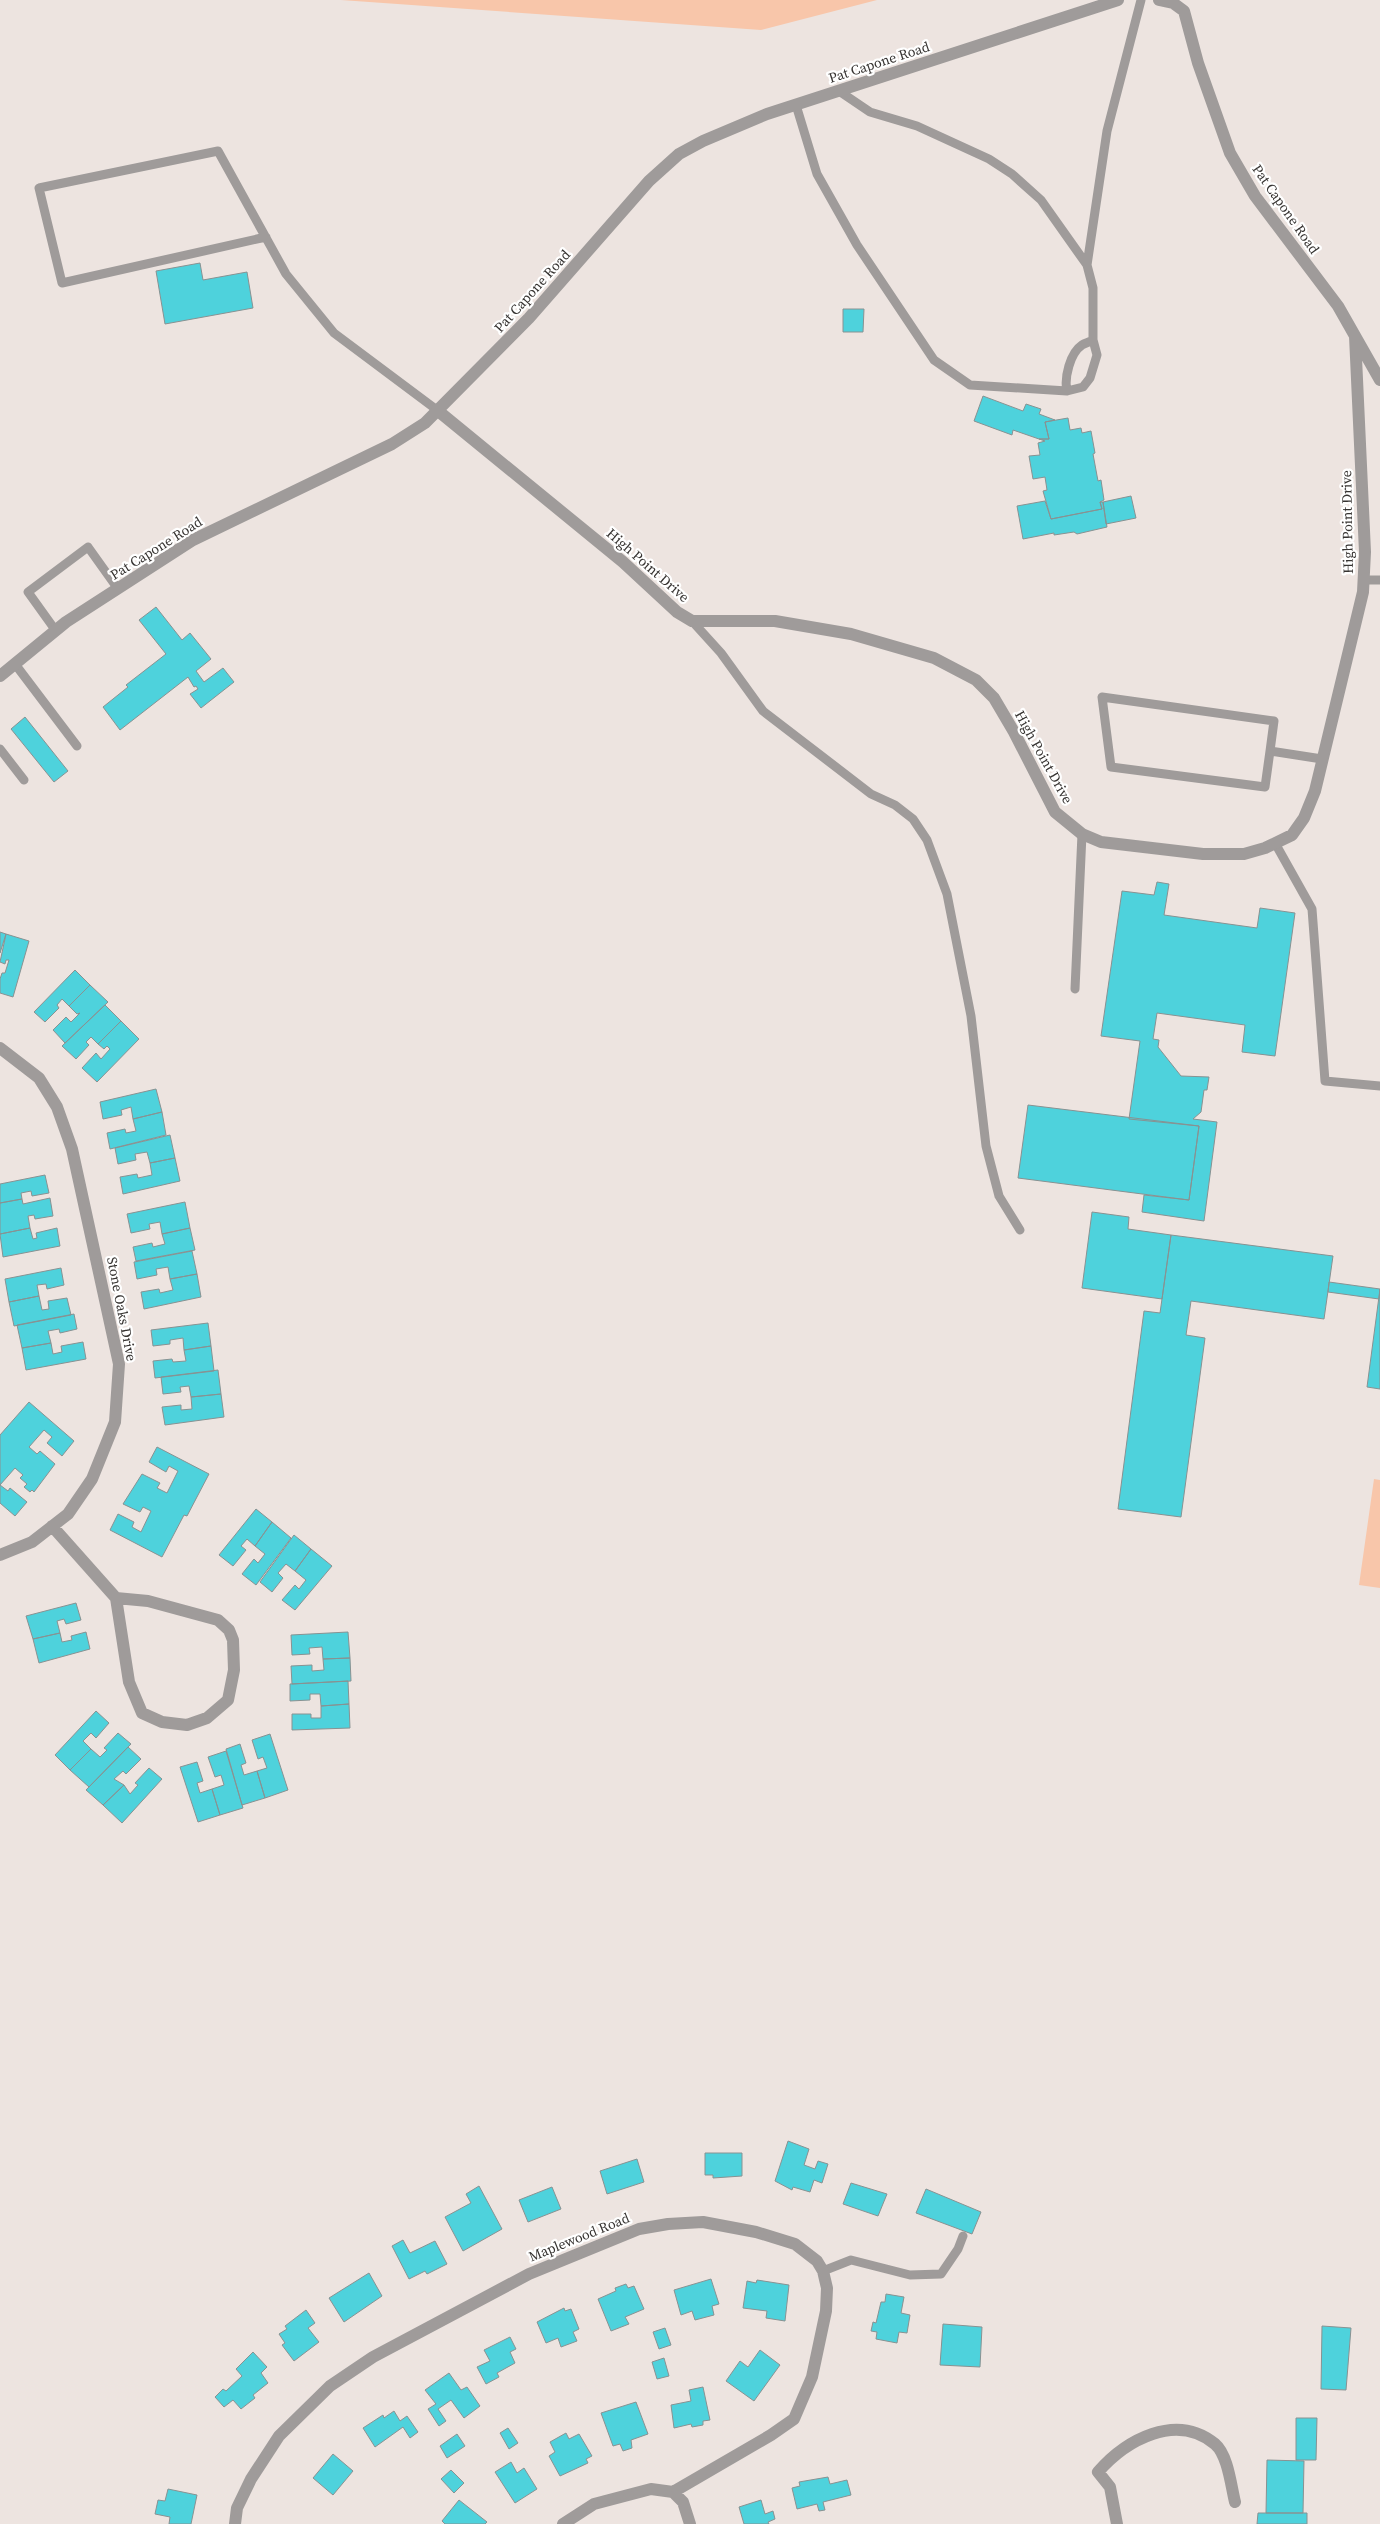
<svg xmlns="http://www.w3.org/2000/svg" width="1380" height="2524" font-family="'Source Serif 4',serif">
  <rect width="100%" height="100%" fill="#ede4e0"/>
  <path fill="#f8c6aa" d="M341 0H877L761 30Z
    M1374 1479 1380 1480V1588L1359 1585Z"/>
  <path fill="#4ed2dc" stroke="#889292" d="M200 263 203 280 247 272 253 308 165 324 156 271Z
    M843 309H864L863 332H843Z
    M983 396 1023 411 1026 404 1041 409 1039 414 1055 420 1045 422 1049 439H1039L1013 430 1012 435 974 421Z
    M1068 418 1070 430 1081 428 1082 433 1091 431 1095 453 1093 454 1098 481 1101 480 1104 500 1100 502 1102 509 1051 519 1043 491 1047 490 1045 477 1033 479 1029 456 1040 455 1038 443 1045 441 1039 439H1049L1045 422Z
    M1131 496 1136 518 1106 524 1103 502Z
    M1045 501 1051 519 1102 509 1100 502H1103L1107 527 1077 534 1074 532 1054 535V533L1023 539 1017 506Z
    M156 607 182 640 190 633 211 659 196 671 204 682 223 668 234 682 201 708 190 694 198 689 196 686 194 687 188 677 120 730 103 707 128 687 126 685 166 654 139 620Z
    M25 717 68 771 54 782 11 729Z
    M1157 882 1169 884 1164 915 1257 928 1260 908 1295 913 1275 1056 1242 1052 1245 1025 1157 1013 1153 1039 1159 1040 1158 1047 1181 1076 1209 1077 1207 1090H1204L1201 1112 1193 1119 1217 1122 1204 1221 1142 1212 1144 1195 1189 1200 1199 1126 1129 1119 1140 1041 1101 1036 1122 891 1154 895Z
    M0 932 6 934 0 953Z
    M6 934 29 941 13 997 0 993V979L2 973H5L9 960H6L5 964 0 962Z
    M75 970 90 985 69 1006 62 999 57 1005 59 1008 45 1022 34 1012Z
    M90 985 108 1002 65 1043 53 1030 66 1017 71 1022 80 1013 77 1014 69 1006Z
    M105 1005 121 1021 98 1044 91 1037 86 1042 89 1045 76 1059 62 1046Z
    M121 1021 139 1039 97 1082 82 1068 96 1053 101 1059 110 1049 107 1046 104 1049 98 1044Z
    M156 1089 162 1112 133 1119 131 1107 121 1110 122 1115 103 1119 100 1102Z
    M1028 1105 1199 1126 1189 1200 1018 1178Z
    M162 1112 166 1135 110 1149 107 1133 125 1129 126 1133 136 1131 133 1119Z
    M170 1135 175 1158 150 1163 147 1152 135 1154 136 1160 118 1164 115 1148Z
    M175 1158 180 1181 123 1194 120 1177 137 1174 138 1178 152 1175 150 1163Z
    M45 1175 49 1193 32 1196 31 1191 21 1193 22 1199 0 1203V1184Z
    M50 1198 53 1216 35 1219 34 1215 28 1216 30 1228 0 1234V1203L22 1199 23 1204Z
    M185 1202 190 1228 162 1234 160 1222 149 1224 150 1229 131 1233 127 1214Z
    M1092 1212 1129 1217 1128 1229 1171 1235 1162 1299 1082 1288Z
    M30 1228 33 1239 37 1238 36 1233 57 1228 60 1246 3 1257 0 1234Z
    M190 1228 195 1250 136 1261 133 1247 152 1243 153 1247 165 1244 162 1234Z
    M1171 1235 1333 1256 1324 1319 1191 1301 1186 1335 1205 1338 1181 1517 1118 1509 1144 1311 1160 1313Z
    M192 1251 197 1274 170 1279 168 1267 156 1269 157 1275 137 1279 134 1262Z
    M61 1268 64 1285 47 1289 46 1284 37 1285 39 1296 9 1302 5 1279Z
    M197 1274 201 1297 144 1309 141 1292 159 1289 160 1293 173 1290 170 1279Z
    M1329 1282 1380 1289 1379 1299 1328 1292Z
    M1380 1289V1389L1367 1387Z
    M39 1296 42 1310 49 1309 48 1301 67 1298 71 1315 14 1326 9 1302Z
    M74 1314 77 1329 60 1333 59 1329 48 1331 51 1343 22 1348 17 1325Z
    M208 1323 211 1346 184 1350 183 1338 170 1340V1344L153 1346 151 1330Z
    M83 1342 86 1359 26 1370 22 1348 51 1343 53 1354 62 1352 61 1346Z
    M211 1346 214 1371 155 1378 153 1361 172 1359 173 1362 186 1361 184 1350Z
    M218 1370 221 1394 191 1397 189 1386 180 1387 181 1392 163 1394 161 1377Z
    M221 1394 224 1417 165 1425 162 1407 181 1405V1410L192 1409 191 1397Z
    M29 1402 74 1441 62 1456 47 1443 52 1437 44 1430 29 1447 37 1454 40 1451 55 1464 34 1492 32 1490 30 1492 24 1487 27 1484 20 1478 23 1475 15 1468 0 1485 8 1491 10 1488 27 1502 15 1516 0 1503V1435Z
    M157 1447 209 1474 187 1516 184 1515 162 1557 110 1530 118 1514 134 1522 132 1527 141 1532 151 1511 143 1507 140 1512 123 1504 142 1474 160 1483 157 1488 167 1493 178 1471 169 1466 166 1472 149 1462Z
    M256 1509 272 1522 255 1546 247 1539 241 1546 246 1550 233 1566 219 1555Z
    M272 1522 291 1538 256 1585 242 1574 254 1559 258 1563 265 1554 255 1546Z
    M294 1535 311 1549 295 1571 286 1564 278 1573 283 1578 272 1592 260 1582Z
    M311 1549 332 1566 295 1610 282 1600 295 1585 299 1589 306 1580 295 1571Z
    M76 1603 81 1620 66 1624 64 1619 57 1621 60 1633 33 1639 26 1616Z
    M86 1632 90 1649 39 1663 33 1639 60 1633 62 1642 72 1640 71 1636Z
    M348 1632 350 1658 323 1659 322 1647 309 1648 310 1654 292 1655 291 1635Z
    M350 1658 351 1681 292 1684 291 1666 312 1665V1671L324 1670 323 1659Z
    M348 1681 349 1704 321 1706 320 1694H310V1700L290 1701V1684Z
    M349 1704 350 1728 292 1730V1714H311V1718H321V1706Z
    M96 1711 109 1723 96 1738 91 1733 83 1741 91 1749 70 1770 55 1755Z
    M118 1733 131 1744 89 1787 70 1770 91 1749 100 1757 107 1750 104 1748Z
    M270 1734 288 1790 265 1798 257 1771 267 1768 263 1757 258 1759 252 1740Z
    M240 1744 246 1763 241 1765 244 1775 257 1771 265 1798 242 1805 226 1749Z
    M128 1747 141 1759 126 1774 123 1771 114 1779 124 1785 103 1805 86 1790Z
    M226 1751 243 1808 220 1815 212 1789 224 1785 221 1775 215 1777 208 1757Z
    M197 1762 203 1781 197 1783 200 1793 212 1789 220 1815 198 1822 180 1767Z
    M149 1768 162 1779 122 1823 103 1805 124 1785 130 1794 138 1785 135 1783Z
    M788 2141 809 2149 804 2165 815 2169 818 2161 828 2164 822 2183 814 2180 810 2192 793 2187 792 2190 775 2181Z
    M705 2153H742V2176L713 2178V2175H705Z
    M637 2159 644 2182 607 2194 600 2171Z
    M851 2183 887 2194 878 2216 843 2204Z
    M479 2186 502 2229 463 2251 445 2217 471 2203 466 2194Z
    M552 2187 561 2209 528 2222 519 2200Z
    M926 2189 981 2212 972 2234 916 2213Z
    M403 2240 410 2253 435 2241 447 2264 427 2274 425 2271 409 2279 392 2246Z
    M369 2273 382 2296 344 2322 329 2298Z
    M711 2279 719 2304 712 2306 714 2315 695 2320 692 2311 681 2315 674 2290Z
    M757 2280 789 2285 785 2321 766 2318 767 2311 743 2308 747 2281 756 2283Z
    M626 2284 628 2288 634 2286 644 2309 625 2317 629 2324 611 2331 598 2299 616 2291 615 2288Z
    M886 2294 904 2297 901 2313 910 2315 907 2333 899 2332 897 2343 876 2339 877 2332 871 2331 873 2322 876 2323 881 2302H885Z
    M564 2308 565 2311 571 2309 579 2329 573 2332 577 2341 561 2347 558 2338 546 2343 537 2322Z
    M306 2310 315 2323 308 2328 319 2342 294 2361 282 2345 285 2343 279 2334 287 2329 285 2326Z
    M943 2324 982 2327 980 2367 940 2365Z
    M1322 2326 1351 2328 1346 2390 1321 2389Z
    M665 2328 671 2345 659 2349 653 2332Z
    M510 2337 516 2349 510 2352 515 2363 497 2373 499 2377 486 2384 477 2367 490 2361 484 2350Z
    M760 2350 780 2365 754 2401 726 2381 740 2361 748 2367Z
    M253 2352 267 2367 261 2373 268 2383 253 2395 255 2398 241 2409 233 2400 224 2407 215 2397 223 2389 226 2391 242 2376 236 2369Z
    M664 2358 669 2376 657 2379 652 2362Z
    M449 2373 461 2390 467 2387 480 2406 464 2418 451 2400 438 2409 446 2421 439 2426 428 2409 436 2404 425 2390Z
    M703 2387 710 2420 703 2421V2425L692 2427 691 2424 674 2428 671 2405 691 2401 689 2390Z
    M636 2402 648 2434 631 2440 632 2448 623 2451 620 2444 613 2446 601 2413Z
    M394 2411 400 2421 407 2416 418 2432 410 2438 403 2427 375 2447 363 2428 383 2415 384 2418Z
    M1296 2418H1317L1316 2460H1296Z
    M508 2428 518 2443 509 2449 500 2433Z
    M566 2433 569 2439 579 2434 592 2456 586 2459 588 2463 560 2476 549 2456 555 2452 550 2442Z
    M457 2434 465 2446 447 2458 440 2446Z
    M333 2454 353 2471 333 2495 313 2478Z
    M1267 2460 1304 2461 1303 2513H1266Z
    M511 2462 517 2473 524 2468 537 2489 515 2503 495 2472Z
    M451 2470 464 2483 454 2493 441 2479Z
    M828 2477 830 2484 847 2480 851 2495 823 2502 825 2510 819 2511 817 2504 797 2509 792 2488 800 2486 799 2482Z
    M168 2489 197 2495 191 2524H169L170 2517 155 2514 158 2500 165 2501Z
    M459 2500 487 2522 485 2524H445L442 2521Z
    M761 2500 765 2514 773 2511 775 2519 768 2522 769 2524H744L739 2507Z
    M1258 2513H1307V2524H1257Z"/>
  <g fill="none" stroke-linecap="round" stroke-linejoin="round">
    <path stroke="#9f9b9a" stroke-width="9" d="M796 105 817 174 857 245 934 360 970 385 1067 391 1083 387 1090 378 1097 355 1093 340V288L1087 265 1041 200 1012 174 989 159 917 126 870 112 839 91
      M266 237 62 283 39 188 218 151 286 274 334 333 437 410
      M1087 265 1107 131 1141 0
      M1067 391C1064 378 1070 353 1082 345 1085 343 1090 342 1093 340
      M1364 580H1380
      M692 621 721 653 763 711 871 794 895 805 913 819 927 840 947 894 971 1016 986 1146 999 1196 1020 1230
      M56 631 28 592 88 547 118 589
      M15 664 77 746
      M0 749 24 780
      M1270 751 1274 721 1102 697 1111 767 1265 787 1270 751 1322 759
      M1275 843 1312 909 1325 1081 1380 1086
      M1075 989 1082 834
      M823 2271 851 2260 910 2275 941 2274 958 2249 963 2236"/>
    <path stroke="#9f9b9a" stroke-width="12" d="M1159 0 1173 3 1184 11 1198 63 1230 153 1255 196 1338 306 1380 380
      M437 410 623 562 677 612 692 621H775L851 634 934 658 976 680 994 698 1014 732 1055 812 1082 834 1101 842 1203 854H1244L1265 848 1292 835 1304 818 1315 791 1363 592 1365 552 1355 336
      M0 676 66 622 193 540 392 444 425 423 529 318 649 181 679 154 703 141 767 114 1118 0
      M0 1048 39 1078 57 1107 72 1149 119 1364 115 1422 92 1479 68 1514 32 1542 0 1555
      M52 1526 116 1598
      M116 1598 148 1601 218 1620 229 1630 233 1640 234 1670 228 1700 207 1718 187 1725 162 1722 142 1713 129 1682Z
      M673 2492 683 2502 690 2524
      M235 2524 237 2508 251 2479 279 2436 330 2386 373 2357 529 2274 639 2229 668 2224 703 2222 756 2232 795 2244 817 2261 823 2271 827 2288 826 2311 812 2377 794 2419 771 2435 673 2492 651 2489 594 2504 563 2524
      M1117 2524 1110 2487 1098 2472C1126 2440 1176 2412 1215 2444 1228 2455 1231 2486 1235 2502"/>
  </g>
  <g text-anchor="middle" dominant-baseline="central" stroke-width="4.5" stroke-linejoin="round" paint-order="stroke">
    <g font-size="14" fill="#363331" stroke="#fff">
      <text transform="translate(879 62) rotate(-18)">Pat Capone Road</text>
      <text transform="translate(1286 209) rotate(55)">Pat Capone Road</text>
      <text transform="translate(532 291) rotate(-48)">Pat Capone Road</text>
      <text transform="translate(1347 522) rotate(-91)">High Point Drive</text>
      <text transform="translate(156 548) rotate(-32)">Pat Capone Road</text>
      <text transform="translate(648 565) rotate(41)">High Point Drive</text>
      <text transform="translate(1044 757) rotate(61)">High Point Drive</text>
      <text transform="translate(122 1309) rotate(79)">Stone Oaks Drive</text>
      <text transform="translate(579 2237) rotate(-22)">Maplewood Road</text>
    </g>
  </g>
</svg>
